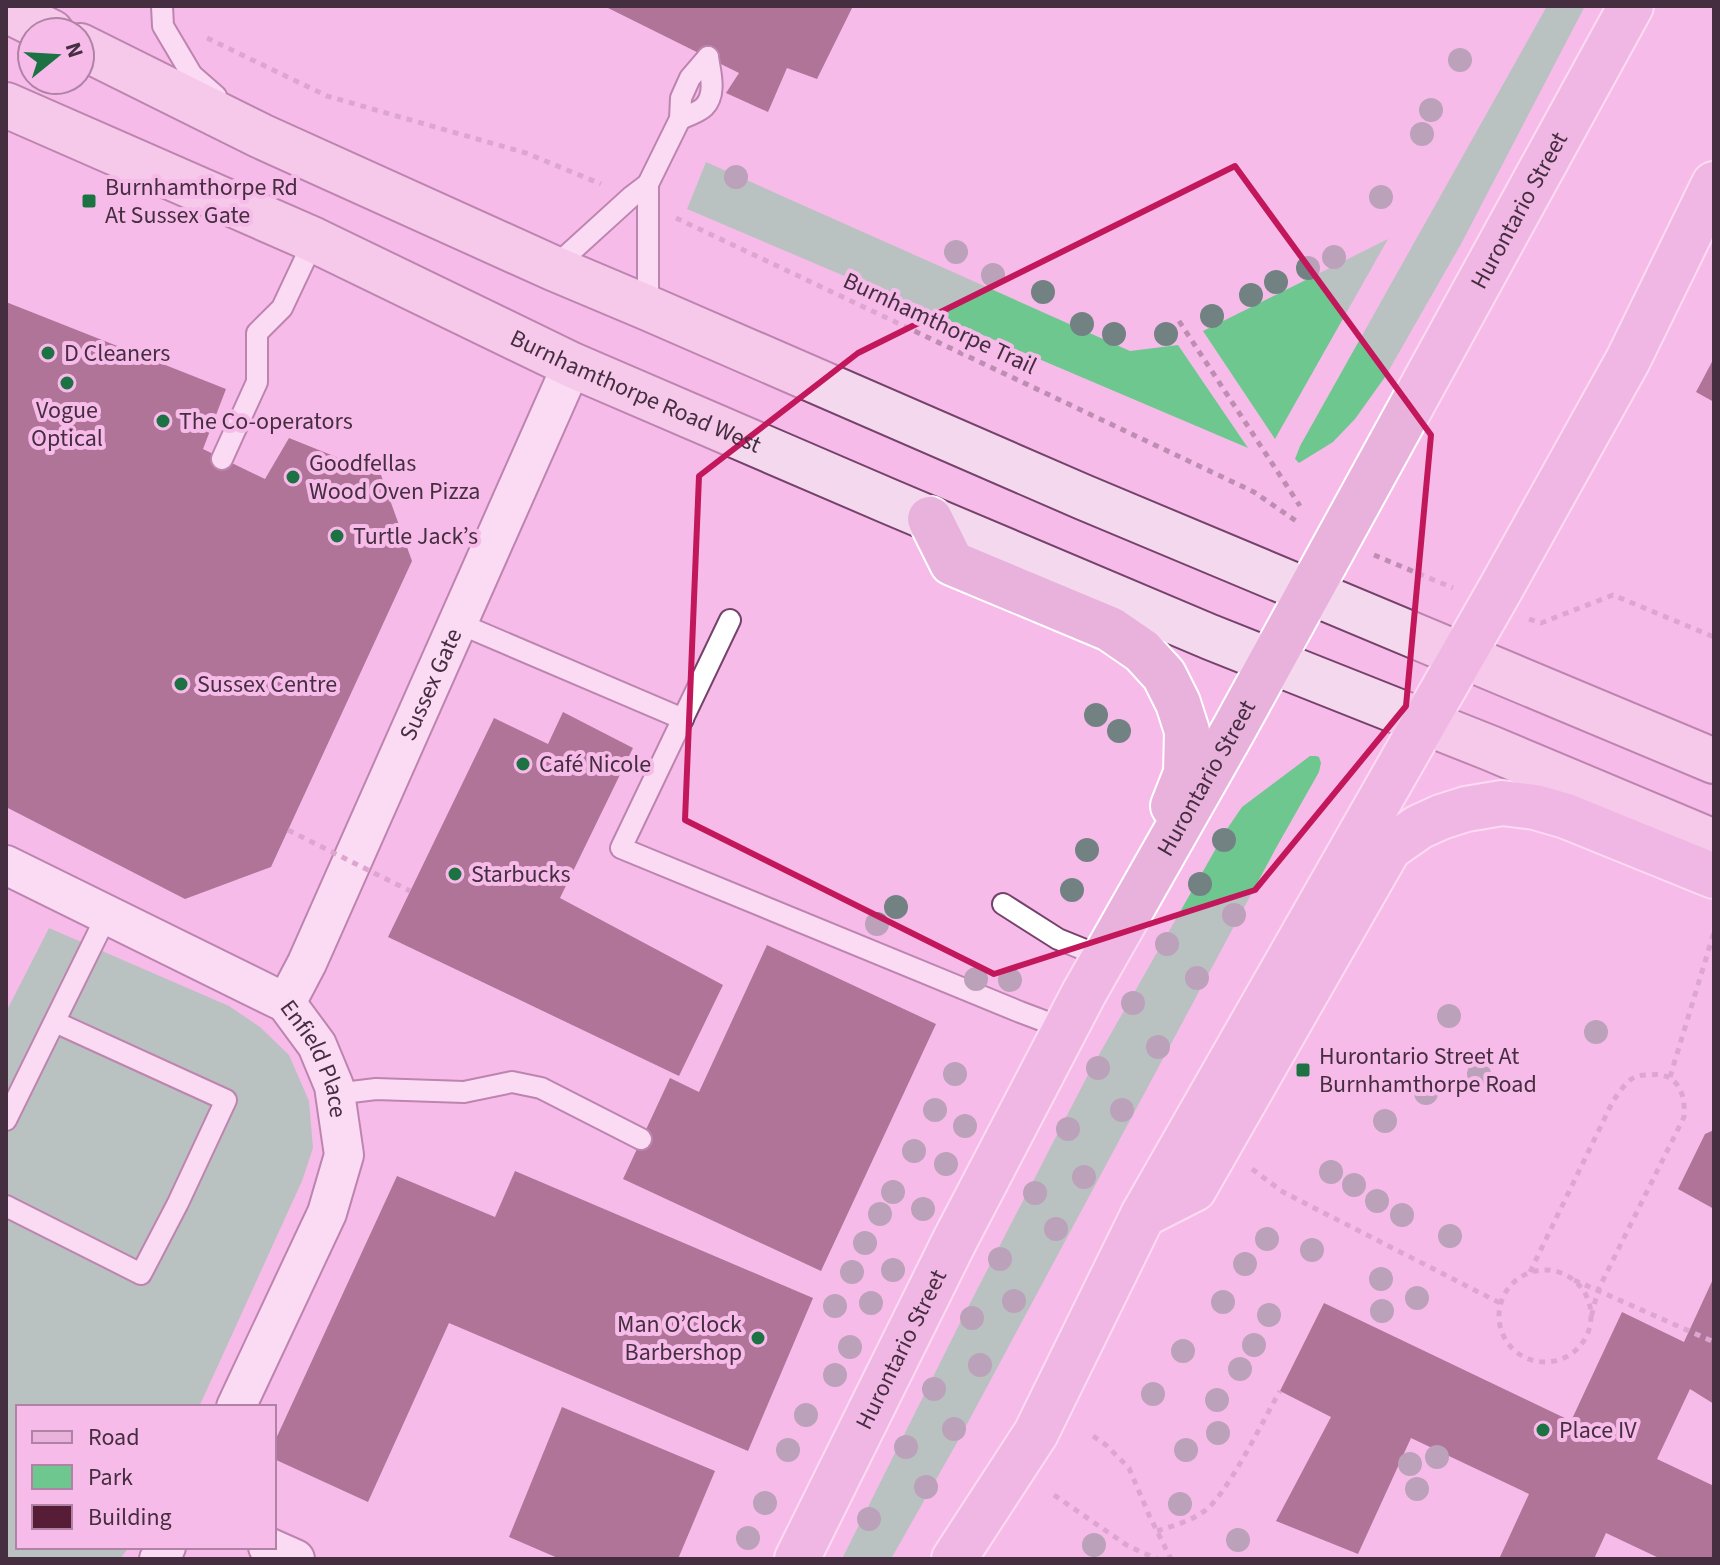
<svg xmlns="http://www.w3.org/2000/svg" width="1720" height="1565" font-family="'Source Sans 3',sans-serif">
	<rect width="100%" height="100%" fill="#f7bbe9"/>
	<g fill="#6fc790">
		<polygon points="1547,6 1585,6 1461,244 1385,377 1355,419 1333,442 1299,463 1295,459 1300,446"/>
		<polygon points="706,162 1130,351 1178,345 1248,448 687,209"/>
		<polygon points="1388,239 1275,439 1203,331"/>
		<polygon points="1310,756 1316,756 1319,757 1321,763 1319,772 1276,848 959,1439 891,1559 842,1559 965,1313 1092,1067 1227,829 1242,807"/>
		<polygon points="49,928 229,1006 260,1027 289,1055 309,1101 313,1148 302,1181 199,1407 18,1407 18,1547 129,1547 120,1559 6,1559 6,1012"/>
	</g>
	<g fill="#571d37">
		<polygon points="604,6 853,6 817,79 787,68 768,112 726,93 739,73"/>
		<polygon points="6,302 226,389 203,449 265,479 289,438 381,475 412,561 271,867 185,899 6,807"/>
		<polygon points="1714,358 1714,402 1696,392"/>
		<polygon points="563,712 633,748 560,898 723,985 679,1076 388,937 494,718 548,744"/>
		<polygon points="767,945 936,1024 821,1271 623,1179 670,1078 699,1092"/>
		<polygon points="1714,1130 1714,1209 1678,1189 1705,1134"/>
		<polygon points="515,1171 813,1298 748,1451 449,1323 368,1502 274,1459 274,1443 397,1176 495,1217"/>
		<polygon points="1714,1277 1714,1404 1690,1389 1657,1459 1714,1486 1714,1559 1661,1559 1606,1533 1594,1559 1499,1559 1529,1494 1411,1438 1358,1554 1276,1521 1331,1417 1280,1391 1324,1303 1571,1421 1622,1312 1684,1342"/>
		<polygon points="562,1407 715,1471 678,1559 560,1559 509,1537"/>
	</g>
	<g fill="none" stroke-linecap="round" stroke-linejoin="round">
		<g stroke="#75426b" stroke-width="24">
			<g id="lane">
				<polyline points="162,6 163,26 192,75 216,96"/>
				<path d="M 680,119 C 687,116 699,112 704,107 C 717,94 710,72 708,57"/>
				<polyline points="553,268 631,197 648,184"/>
				<polyline points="648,308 648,184 680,119 681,98 690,78 708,57"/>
				<polyline points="222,459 257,382 257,333 282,308 314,240"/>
				<polyline points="730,620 621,848 1020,1012 1065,1029"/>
				<polyline points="458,623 683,719"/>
				<polyline points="1003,904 1058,939 1095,954"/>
				<polyline points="335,1094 376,1089 464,1092 512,1082 541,1088 641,1139"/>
				<polyline points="6,1120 107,915"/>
				<polyline points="6,1206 141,1274 178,1203 226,1100 55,1022"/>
			</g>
		</g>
		<g stroke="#75426b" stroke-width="42">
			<g id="street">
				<path id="s1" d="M 6,865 L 286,1003 L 317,1045 L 334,1086 L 344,1155 L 327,1213 L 236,1407"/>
				<path id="s2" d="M 286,1003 L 307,963 L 572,365"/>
				<polyline points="268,1547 295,1559"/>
				<polyline points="159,1559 166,1547"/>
			</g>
		</g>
		<g stroke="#75426b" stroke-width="48">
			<g id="secondary">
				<polyline points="6,10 51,32"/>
				<polyline points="80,46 261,136 553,268 648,308 1083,497 1714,761"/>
				<path id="s3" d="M 6,105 L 314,240 L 572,365 L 888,501 L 1210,637 L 1490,748 L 1714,842"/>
			</g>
		</g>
		<g stroke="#fff" stroke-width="48">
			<g id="primary">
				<polyline points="930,519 952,563 1110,629 1142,651 1164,675 1178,703 1187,731 1186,773 1173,806"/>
				<polyline points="1143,1215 1194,1189 1389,848 1419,827 1441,817 1466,809 1502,803 1535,807 1566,816 1714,876"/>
				<path id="s4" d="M 797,1559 L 955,1240 L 1084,993 L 1234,729 L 1631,6"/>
				<polyline points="954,1559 1036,1433 1143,1215 1501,588 1628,360 1714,184"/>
			</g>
		</g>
		<g stroke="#bd8db2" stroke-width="5" stroke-dasharray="6 6" stroke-linecap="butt">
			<polyline points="207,38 327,96 526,153 601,184"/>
			<polyline points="676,218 1254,492 1299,523"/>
			<polyline points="1179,321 1300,506"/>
			<polyline points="1374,555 1453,588"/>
			<polyline points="1529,619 1541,623 1613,595 1714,637"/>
			<polyline points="1670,1077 1714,932"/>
			<polyline points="1252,1169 1283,1192 1500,1303"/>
			<circle cx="1545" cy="1316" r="46"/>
			<path d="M 1530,1272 L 1613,1101 C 1619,1093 1626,1081 1635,1077 C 1639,1075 1644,1075 1649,1075 C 1677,1071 1686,1093 1684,1117 L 1598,1290 L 1591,1318"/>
			<polyline points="1574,1280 1714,1342"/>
			<polyline points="1093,1436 1106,1445 1129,1468 1149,1515 1171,1559"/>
			<polyline points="1054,1495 1128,1546 1157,1559"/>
			<path d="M 1157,1531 C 1172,1526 1189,1522 1203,1512 C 1226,1498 1264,1418 1280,1391"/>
		</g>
		<use href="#lane" stroke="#fff" stroke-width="20"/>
		<use href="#street" stroke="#fff" stroke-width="38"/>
		<use href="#secondary" stroke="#f4d9ee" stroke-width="44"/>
		<use href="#primary" stroke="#e9b2dd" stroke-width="44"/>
		<polyline stroke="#bd8db2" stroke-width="5" stroke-dasharray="6 6" stroke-linecap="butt" points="288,830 410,891"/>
	</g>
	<g fill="#728282">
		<circle cx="1460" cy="60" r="12"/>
		<circle cx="1431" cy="110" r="12"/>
		<circle cx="1422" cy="134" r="12"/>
		<circle cx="736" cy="177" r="12"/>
		<circle cx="1381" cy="197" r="12"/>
		<circle cx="956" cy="252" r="12"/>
		<circle cx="1334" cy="257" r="12"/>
		<circle cx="1308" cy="268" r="12"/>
		<circle cx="993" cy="275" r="12"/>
		<circle cx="1276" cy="282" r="12"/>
		<circle cx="1043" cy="292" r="12"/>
		<circle cx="1251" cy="295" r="12"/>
		<circle cx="1212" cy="316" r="12"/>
		<circle cx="1082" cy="324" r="12"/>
		<circle cx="1114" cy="334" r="12"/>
		<circle cx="1166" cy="334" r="12"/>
		<circle cx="1096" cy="715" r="12"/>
		<circle cx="1119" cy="731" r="12"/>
		<circle cx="1224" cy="840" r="12"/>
		<circle cx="1087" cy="850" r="12"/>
		<circle cx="1200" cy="884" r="12"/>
		<circle cx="1072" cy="890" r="12"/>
		<circle cx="896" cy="907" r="12"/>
		<circle cx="1234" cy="915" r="12"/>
		<circle cx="877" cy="924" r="12"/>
		<circle cx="1167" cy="944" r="12"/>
		<circle cx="1197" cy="978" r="12"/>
		<circle cx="976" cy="979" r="12"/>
		<circle cx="1010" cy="980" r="12"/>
		<circle cx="1133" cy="1003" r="12"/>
		<circle cx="1449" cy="1016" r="12"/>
		<circle cx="1596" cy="1032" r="12"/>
		<circle cx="1158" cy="1047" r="12"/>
		<circle cx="1098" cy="1068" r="12"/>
		<circle cx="955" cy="1074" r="12"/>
		<circle cx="1479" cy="1074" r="12"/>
		<circle cx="1426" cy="1093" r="12"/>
		<circle cx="935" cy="1110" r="12"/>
		<circle cx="1122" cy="1110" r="12"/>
		<circle cx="1385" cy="1121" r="12"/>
		<circle cx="965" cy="1126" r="12"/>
		<circle cx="1068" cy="1129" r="12"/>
		<circle cx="914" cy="1151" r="12"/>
		<circle cx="946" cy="1164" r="12"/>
		<circle cx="1331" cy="1172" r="12"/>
		<circle cx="1084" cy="1177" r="12"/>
		<circle cx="1354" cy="1185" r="12"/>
		<circle cx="893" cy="1192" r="12"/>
		<circle cx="1035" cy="1193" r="12"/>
		<circle cx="1377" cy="1201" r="12"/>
		<circle cx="923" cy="1209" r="12"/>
		<circle cx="880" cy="1214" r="12"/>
		<circle cx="1402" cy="1215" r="12"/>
		<circle cx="1056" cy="1229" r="12"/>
		<circle cx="1450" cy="1236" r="12"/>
		<circle cx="1267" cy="1239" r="12"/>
		<circle cx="865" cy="1243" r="12"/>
		<circle cx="1312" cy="1250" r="12"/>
		<circle cx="1000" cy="1259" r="12"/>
		<circle cx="1245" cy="1264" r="12"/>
		<circle cx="893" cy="1270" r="12"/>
		<circle cx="852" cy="1272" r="12"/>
		<circle cx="1381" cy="1279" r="12"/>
		<circle cx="1417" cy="1298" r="12"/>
		<circle cx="1014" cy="1301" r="12"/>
		<circle cx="1223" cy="1302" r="12"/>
		<circle cx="871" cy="1303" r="12"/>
		<circle cx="835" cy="1306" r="12"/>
		<circle cx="1382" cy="1311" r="12"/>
		<circle cx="1269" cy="1315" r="12"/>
		<circle cx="972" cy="1318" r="12"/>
		<circle cx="1254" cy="1345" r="12"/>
		<circle cx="850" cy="1347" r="12"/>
		<circle cx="1183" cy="1351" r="12"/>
		<circle cx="980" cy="1365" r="12"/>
		<circle cx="1240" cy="1369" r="12"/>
		<circle cx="835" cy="1375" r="12"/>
		<circle cx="934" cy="1389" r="12"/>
		<circle cx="1153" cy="1394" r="12"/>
		<circle cx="1217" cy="1400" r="12"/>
		<circle cx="806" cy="1415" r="12"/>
		<circle cx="954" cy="1429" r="12"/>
		<circle cx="1218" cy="1433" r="12"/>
		<circle cx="906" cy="1447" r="12"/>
		<circle cx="788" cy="1450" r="12"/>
		<circle cx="1186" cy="1450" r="12"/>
		<circle cx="1437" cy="1457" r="12"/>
		<circle cx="1410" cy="1464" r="12"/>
		<circle cx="926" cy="1487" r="12"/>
		<circle cx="1417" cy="1489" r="12"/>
		<circle cx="765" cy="1503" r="12"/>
		<circle cx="1180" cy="1504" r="12"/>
		<circle cx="869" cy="1519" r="12"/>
		<circle cx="748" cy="1538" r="12"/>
		<circle cx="1238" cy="1540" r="12"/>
		<circle cx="1094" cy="1545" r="12"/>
	</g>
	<path d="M0 0H1720V1565H0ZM 1235,166 L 1431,435 L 1406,706 L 1255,890 L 994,974 L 685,820 L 699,476 L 858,353 Z" fill="#f7bbe9" fill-opacity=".55" fill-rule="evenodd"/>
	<path fill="none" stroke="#c2185b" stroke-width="6" stroke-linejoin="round" d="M 1235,166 L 1431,435 L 1406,706 L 1255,890 L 994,974 L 685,820 L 699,476 L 858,353 Z"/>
	<g fill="#1d7244" stroke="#f7bbe9" stroke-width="3">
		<rect x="81" y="193" width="16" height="16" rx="4"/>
		<circle cx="48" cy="353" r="8"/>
		<circle cx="67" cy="383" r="8"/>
		<circle cx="163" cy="421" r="8"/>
		<circle cx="293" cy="477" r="8"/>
		<circle cx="337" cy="536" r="8"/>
		<circle cx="181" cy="684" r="8"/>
		<circle cx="523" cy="764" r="8"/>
		<circle cx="455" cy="874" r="8"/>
		<rect x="1295" y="1062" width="16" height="16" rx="4"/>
		<circle cx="758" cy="1338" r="8"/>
		<circle cx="1543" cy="1430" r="8"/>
	</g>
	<g text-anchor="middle" stroke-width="8" stroke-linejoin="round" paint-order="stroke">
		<g font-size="24" fill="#462e41" stroke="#f7bbe9" text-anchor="start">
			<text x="105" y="195">Burnhamthorpe Rd<tspan x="105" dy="28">At Sussex Gate</tspan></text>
			<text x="64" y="361">D Cleaners</text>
			<text x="67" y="418" text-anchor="middle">Vogue<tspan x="67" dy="28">Optical</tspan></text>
			<text x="179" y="429">The Co-operators</text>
			<text x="309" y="471">Goodfellas<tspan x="309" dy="28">Wood Oven Pizza</tspan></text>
			<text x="353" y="544">Turtle Jack’s</text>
			<text x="197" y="692">Sussex Centre</text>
			<text x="539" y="772">Café Nicole</text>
			<text x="471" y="882">Starbucks</text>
			<text x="1319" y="1064">Hurontario Street At<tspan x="1319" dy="28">Burnhamthorpe Road</tspan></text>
			<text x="742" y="1332" text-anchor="end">Man O’Clock<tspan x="742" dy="28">Barbershop</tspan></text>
			<text x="1559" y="1438">Place IV</text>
		</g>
		<g font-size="24" fill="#462e41" stroke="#f7bbe9">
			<text dy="8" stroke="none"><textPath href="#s4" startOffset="1530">Hurontario Street</textPath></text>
			<text transform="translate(940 323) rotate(25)" y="8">Burnhamthorpe Trail</text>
			<text dy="8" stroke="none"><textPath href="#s3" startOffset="692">Burnhamthorpe Road West</textPath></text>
			<text dy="8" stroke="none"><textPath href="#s2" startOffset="350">Sussex Gate</textPath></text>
			<text dy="8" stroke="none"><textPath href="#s4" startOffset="882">Hurontario Street</textPath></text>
			<text dy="8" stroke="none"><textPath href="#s1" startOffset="376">Enfield Place</textPath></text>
			<text dy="8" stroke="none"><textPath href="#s4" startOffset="234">Hurontario Street</textPath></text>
		</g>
	</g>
	<rect width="1720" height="1565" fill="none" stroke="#462e41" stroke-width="16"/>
	<rect x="16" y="1405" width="260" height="144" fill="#f7bbe9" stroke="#b083a6" stroke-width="2"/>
	<rect x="32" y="1431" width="40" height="12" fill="#e9b2dd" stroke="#b083a6" stroke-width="2"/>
	<text x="88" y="1445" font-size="24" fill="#462e41">Road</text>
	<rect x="32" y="1465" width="40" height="24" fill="#6fc790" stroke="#b083a6" stroke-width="2"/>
	<text x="88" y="1485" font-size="24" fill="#462e41">Park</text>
	<rect x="32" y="1505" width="40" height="24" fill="#571d37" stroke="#b083a6" stroke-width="2"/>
	<text x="88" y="1525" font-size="24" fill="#462e41">Building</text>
	<g transform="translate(56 56) rotate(72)"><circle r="38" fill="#f7bbe9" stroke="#b083a6" stroke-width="2"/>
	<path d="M0-6L14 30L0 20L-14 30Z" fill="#1d7244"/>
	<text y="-12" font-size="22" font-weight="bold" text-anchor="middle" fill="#462e41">N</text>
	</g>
</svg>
